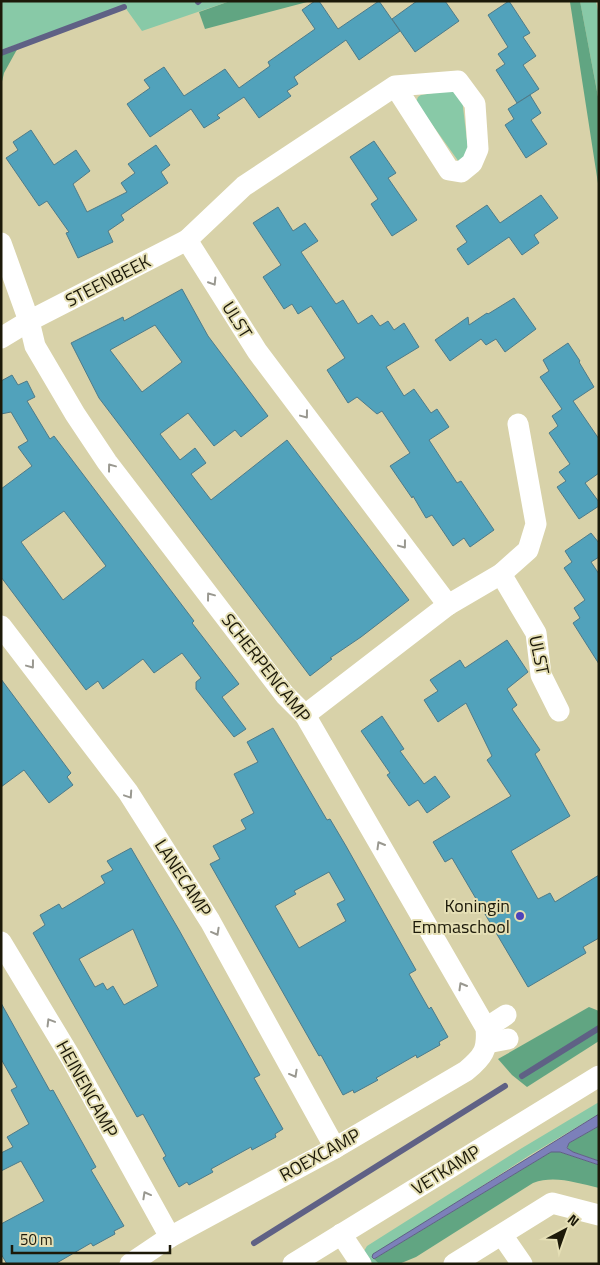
<svg xmlns="http://www.w3.org/2000/svg" width="600" height="1265" font-family="'Titillium Web',sans-serif">
	<rect width="100%" height="100%" fill="#d8d2a9"/>
	<g fill="#88c9a7">
		<polygon points="1,1 230,1 142,31 124,6 1,50"/>
		<polygon points="580,1 596,1 599,16 599,102"/>
		<polygon points="452,90 462,99 469,157 459,162 416,102 418,97 421,95"/>
		<polygon points="599,1102 599,1114 530,1155 372,1257 379,1264 373,1264 364,1251 367,1246 522,1148"/>
	</g>
	<g fill="#61a582">
		<polygon points="230,1 311,1 205,29 199,12"/>
		<polygon points="567,1 580,1 599,102 599,190 570,2"/>
		<polygon points="20,44 4,73 1,86 1,50"/>
		<polygon points="589,1007 599,1011 599,1041 527,1087 512,1075 498,1059"/>
		<polygon points="599,1126 599,1161 573,1152 568,1149 568,1145 569,1143"/>
		<path d="M 551,1152 L 560,1152 L 599,1165 L 599,1188 C 576,1183 555,1175 533,1183 L 416,1257 L 399,1264 L 379,1264 L 374,1259 Z"/>
	</g>
	<polygon fill="#7c80ba" stroke="#5f6185" points="599,1114 599,1126 569,1143 567,1148 573,1152 599,1161 599,1165 560,1152 551,1152 374,1259 372,1257 373,1254"/>
	<g fill="none" stroke-linecap="round" stroke-linejoin="round">
		<g stroke="#5f6185" stroke-width="6">
			<polyline points="198,2 199,1"/>
			<polyline points="1,53 124,7"/>
			<polyline points="522,1076 599,1028"/>
			<polyline points="254,1243 505,1086"/>
		</g>
	</g>
	<g fill="#51a2bb" stroke="#4d7b8a" fill-rule="evenodd">
		<polygon points="315,1 319,1 338,29 379,1 400,31 359,60 346,40 294,77 298,84 287,91 291,96 259,118 244,97 217,115 220,118 204,128 191,109 150,137 127,104 150,88 144,80 164,67 184,96 225,69 239,88 270,66 268,62 315,29 302,10"/>
		<polygon points="417,1 445,1 459,21 415,52 392,19"/>
		<polygon points="509,1 530,33 523,37 536,56 523,65 539,89 517,103 496,70 505,64 498,54 508,47 488,15"/>
		<polygon points="530,95 541,113 531,120 547,144 526,158 505,125 514,119 508,109"/>
		<polygon points="31,130 54,165 76,150 90,171 73,184 87,212 127,192 121,183 135,173 128,164 156,145 170,165 161,172 168,183 121,215 124,220 108,231 113,242 78,258 66,233 69,232 47,201 39,206 6,158 18,150 13,142"/>
		<polygon points="374,141 396,173 388,178 417,220 392,236 371,204 378,199 350,157"/>
		<polygon points="541,195 558,218 534,235 539,243 522,255 509,237 468,265 457,249 467,242 456,226 487,205 500,223"/>
		<polygon points="278,207 293,231 305,223 318,241 301,252 336,304 343,300 358,324 372,315 380,326 388,321 394,330 404,323 419,347 386,367 404,396 414,389 431,413 437,409 449,427 429,440 457,483 461,481 494,530 470,547 464,538 453,546 432,515 426,518 413,496 412,498 390,466 410,453 382,411 377,414 357,397 348,403 327,370 345,358 311,306 298,314 292,304 284,309 263,277 281,265 253,223"/>
		<path d="M 182,289 L 208,336 L 268,416 L 241,437 L 235,430 L 214,446 L 188,413 L 160,434 L 180,460 L 195,448 L 206,463 L 191,474 L 211,500 L 287,440 L 409,600 L 361,637 L 330,658 L 332,659 L 310,676 L 99,398 L 71,343 L 123,317 L 124,321 ZM 155,325 L 182,362 L 142,392 L 110,350 Z"/>
		<polygon points="514,298 536,329 505,352 496,339 486,345 481,339 450,361 435,340 468,317 469,325 487,313 488,314"/>
		<polygon points="568,343 580,361 579,362 594,387 573,401 599,439 599,473 585,483 599,502 599,506 579,519 557,487 566,481 559,472 570,464 549,433 558,426 552,416 562,409 540,377 549,371 543,360"/>
		<path d="M 12,375 L 18,385 L 27,381 L 35,397 L 27,401 L 50,439 L 54,436 L 194,621 L 192,623 L 239,684 L 222,697 L 246,729 L 234,737 L 196,689 L 196,682 L 201,678 L 182,653 L 154,673 L 143,659 L 103,689 L 98,681 L 86,690 L 1,577 L 1,489 L 32,466 L 18,447 L 28,441 L 11,412 L 1,414 L 1,381 ZM 64,511 L 106,566 L 63,600 L 21,542 Z"/>
		<polygon points="591,533 599,543 599,557 591,562 599,574 599,664 573,623 580,618 574,608 585,600 564,568 572,562 565,551"/>
		<polygon points="507,640 528,672 507,689 517,705 512,709 540,750 535,754 570,816 511,851 538,899 550,893 555,902 599,875 599,938 583,947 586,953 528,987 452,858 445,862 433,842 511,796 487,760 492,756 466,703 438,722 424,700 438,691 430,680 460,660 465,668"/>
		<polygon points="1,679 71,773 67,777 73,785 49,803 24,770 1,787"/>
		<polygon points="382,716 404,749 400,751 424,784 435,776 450,797 427,813 418,800 409,806 387,775 390,773 361,731"/>
		<path d="M 273,728 L 327,820 L 330,819 L 346,846 L 416,970 L 409,974 L 429,1009 L 431,1007 L 448,1037 L 439,1042 L 440,1045 L 417,1058 L 416,1055 L 376,1078 L 378,1080 L 354,1093 L 353,1090 L 343,1095 L 321,1055 L 319,1056 L 210,864 L 220,859 L 213,846 L 246,829 L 241,820 L 254,813 L 234,774 L 258,762 L 247,742 ZM 329,872 L 345,900 L 337,904 L 346,921 L 299,948 L 275,906 L 296,894 L 294,891 Z"/>
		<path d="M 131,848 L 179,930 L 260,1075 L 254,1078 L 283,1129 L 275,1134 L 276,1137 L 252,1150 L 251,1147 L 211,1169 L 213,1172 L 189,1185 L 187,1182 L 179,1187 L 163,1158 L 166,1156 L 143,1114 L 137,1117 L 33,933 L 45,925 L 40,915 L 59,904 L 62,909 L 105,883 L 101,876 L 113,870 L 107,861 ZM 133,929 L 158,986 L 124,1005 L 113,986 L 107,990 L 103,983 L 95,987 L 79,959 Z"/>
		<polygon points="1,1003 50,1091 53,1090 96,1167 91,1170 124,1226 114,1231 115,1234 93,1246 91,1243 55,1264 7,1264 1,1254 1,1224 44,1201 21,1161 1,1171 1,1153 13,1147 7,1137 29,1124 11,1090 17,1087 1,1059"/>
	</g>
	<g fill="none" stroke-linecap="round" stroke-linejoin="round">
		<g stroke="#fff" stroke-width="21">
			<polyline points="187,240 257,351 448,605"/>
			<path d="M 1,243 L 29,321 L 35,346 L 75,414 L 107,462 L 285,695 L 305,715 L 486,1028 C 488,1050 483,1057 466,1071 L 335,1148 L 170,1237 L 130,1264"/>
			<polyline points="1,338 29,321 187,240 244,186 395,86 458,81 475,104 478,149 472,163 461,172 449,170 395,86"/>
			<polyline points="501,574 536,633 541,675 559,711"/>
			<polyline points="1,626 128,792 210,921 335,1148"/>
			<polyline points="305,715 448,605 501,574 528,550 536,524 518,424"/>
			<polyline points="1,942 71,1058 170,1237"/>
			<polyline points="486,1028 506,1015"/>
			<polyline points="487,1043 508,1039"/>
			<polyline points="341,1234 361,1264"/>
			<polyline points="502,1235 522,1264"/>
			<polyline points="293,1264 599,1076"/>
			<polyline points="454,1264 552,1203 599,1215"/>
		</g>
	</g>
	<defs><path id="oneway-chevron" d="M-2-3.5L2.5 0L-2 3.5" fill="none" stroke-width="1.6" stroke-linecap="round" stroke-linejoin="round" transform="scale(1.25)"/></defs>
	<g stroke="#999890">
		<use href="#oneway-chevron" transform="translate(213 282) rotate(58)"/>
		<use href="#oneway-chevron" transform="translate(305 415) rotate(53)"/>
		<use href="#oneway-chevron" transform="translate(111 467) rotate(-127)"/>
		<use href="#oneway-chevron" transform="translate(403 545) rotate(53)"/>
		<use href="#oneway-chevron" transform="translate(210 596) rotate(-127)"/>
		<use href="#oneway-chevron" transform="translate(31 665) rotate(53)"/>
		<use href="#oneway-chevron" transform="translate(129 795) rotate(56)"/>
		<use href="#oneway-chevron" transform="translate(380 845) rotate(-120)"/>
		<use href="#oneway-chevron" transform="translate(216 932) rotate(61)"/>
		<use href="#oneway-chevron" transform="translate(462 986) rotate(-120)"/>
		<use href="#oneway-chevron" transform="translate(50 1022) rotate(-121)"/>
		<use href="#oneway-chevron" transform="translate(294 1074) rotate(61)"/>
		<use href="#oneway-chevron" transform="translate(146 1195) rotate(-119)"/>
	</g>
	<circle fill="#4d43ba" stroke="#e5dfb5" stroke-width="2" cx="520" cy="916" r="5"/>
	<g text-anchor="middle" stroke-width="4" stroke-linejoin="round" paint-order="stroke">
		<g font-size="18" fill="#1c1909" stroke="#e5dfb5">
			<text transform="translate(108 281) rotate(-27)" y="6">STEENBEEK</text>
			<text transform="translate(237 320) rotate(58)" y="6">ULST</text>
			<text transform="translate(539 655) rotate(78)" y="6">ULST</text>
			<text transform="translate(266 668) rotate(52)" y="6">SCHERPENCAMP</text>
			<text transform="translate(183 878) rotate(57)" y="6">LANECAMP</text>
			<text transform="translate(87 1089) rotate(61)" y="6">HEINENCAMP</text>
			<text transform="translate(320 1155) rotate(-29)" y="6">ROEXCAMP</text>
			<text transform="translate(446 1170) rotate(-32)" y="6">VETKAMP</text>
		</g>
		<g font-size="18" fill="#1c1909" stroke="#e5dfb5" text-anchor="end">
			<text x="510" y="912">Koningin<tspan x="510" dy="21">Emmaschool</tspan></text>
		</g>
	</g>
	<rect width="600" height="1265" fill="none" stroke="#1c1909" stroke-width="5"/>
	<g transform="translate(565 1230) rotate(41)" stroke="#e5dfb5" stroke-width="4" paint-order="stroke">
	<path d="M0-4L9 19L0 12L-9 19Z" fill="#1c1909"/>
	<text y="-8" font-size="14" font-weight="bold" text-anchor="middle" fill="#1c1909">N</text>
	</g>
	<path d="M12 1245v8h158v-8" fill="none" stroke="#1c1909" stroke-width="2.5"/>
	<text x="20" y="1245" font-size="15" fill="#1c1909" stroke="#e5dfb5" stroke-width="4" paint-order="stroke">50 m</text>
</svg>
